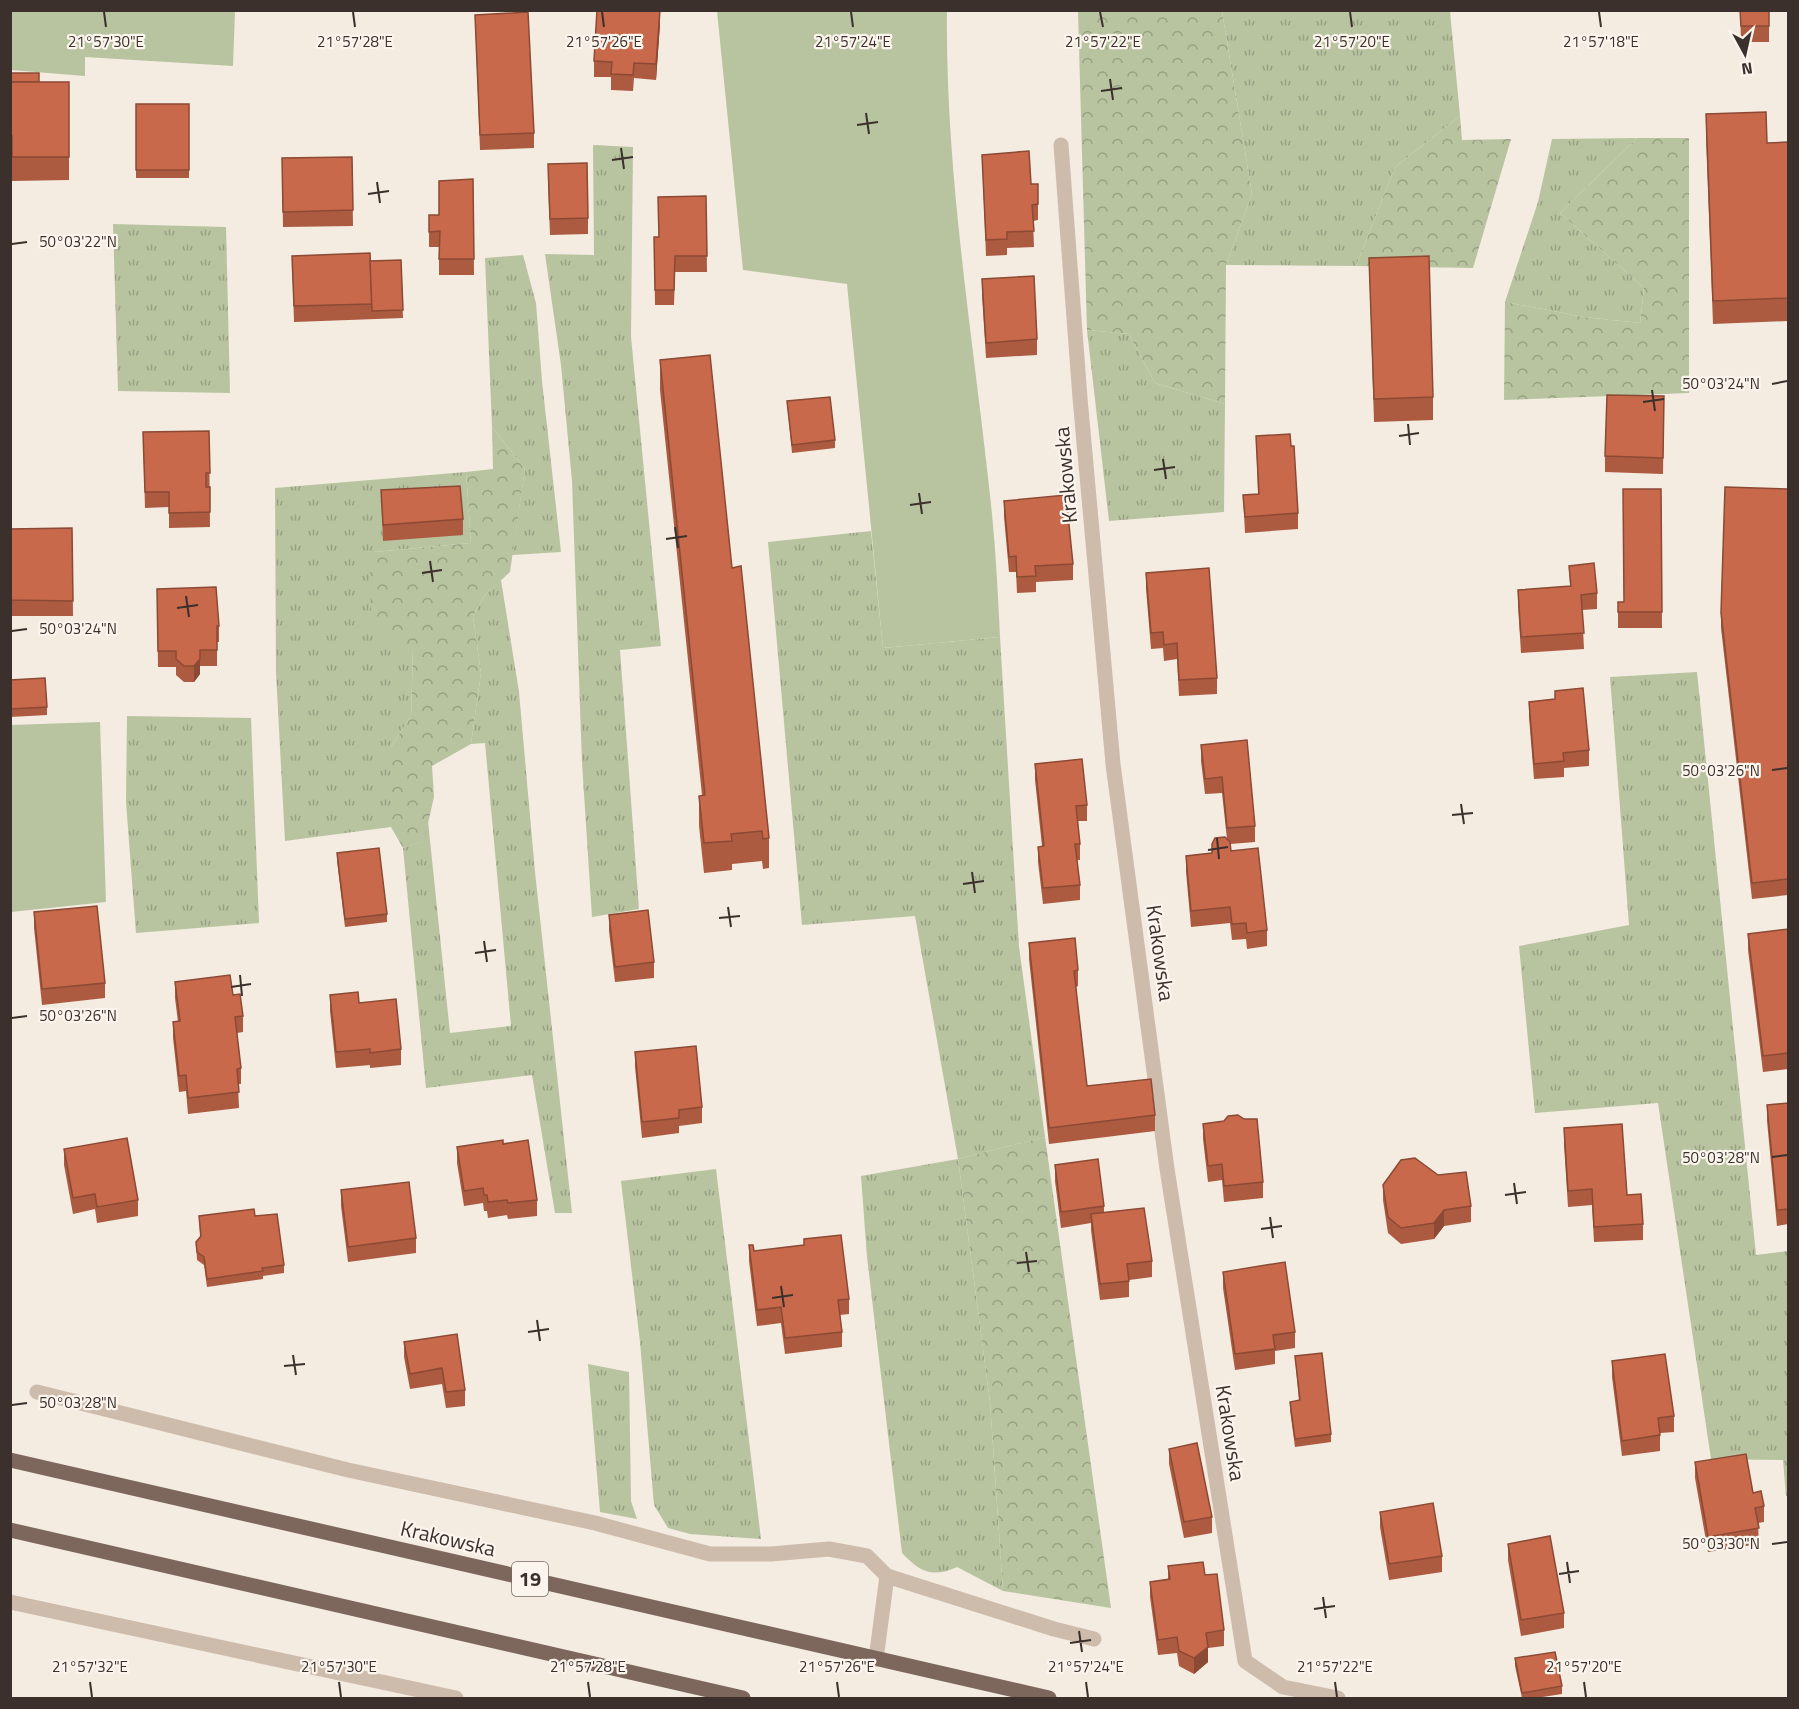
<svg xmlns="http://www.w3.org/2000/svg" width="1799" height="1709" font-family="'Titillium Web',sans-serif">
	<defs>
		<pattern id="grass-tufts" width="24" height="20" patternUnits="userSpaceOnUse" patternTransform="scale(1.5)"><rect width="24" height="20" fill="#b8c4a0"/><path d="M3 7l-1-3M5 7V3M7 7l1-3M15 17l-1-3M17 17v-4M19 17l1-3" fill="none" stroke="#97a083"/></pattern>
		<pattern id="forest-crowns" width="20" height="18" patternUnits="userSpaceOnUse" patternTransform="scale(1.5)"><rect width="20" height="18" fill="#b8c4a0"/><path d="M2 6a3 3 0 1 1 6 0M12 15a3 3 0 1 1 6 0" fill="none" stroke="#97a083"/></pattern>
	</defs>
	<rect width="100%" height="100%" fill="#f4ebe1"/>
	<g fill="url(#grass-tufts)">
		<polygon points="1222,11 1450,11 1460,116 1395,167 1356,266 1226,265 1252,194"/>
		<polygon points="1637,138 1560,213 1644,288 1640,323 1584,317 1505,302 1538,202 1552,139"/>
		<polygon points="593,145 633,147 631,337 661,646 620,650 639,909 592,917 582,763 572,481 561,365 545,254 594,255"/>
		<polygon points="113,224 226,227 230,393 118,391"/>
		<polygon points="523,255 536,303 542,381 561,552 512,555 525,469 492,427 485,258"/>
		<polygon points="1087,330 1129,334 1155,383 1225,404 1224,512 1109,521"/>
		<polygon points="466,472 471,543 374,552 413,649 411,716 391,747 391,827 285,841 276,673 275,488"/>
		<path d="M 871,531 L 883,648 L 1000,637 L 1019,947 L 1045,1137 L 958,1159 L 990,1402 L 1003,1591 L 957,1567 C 932,1578 920,1572 902,1553 L 867,1257 L 861,1176 L 958,1159 L 915,916 L 802,925 L 768,542 Z"/>
		<polygon points="501,580 519,692 535,872 572,1213 555,1213 532,1075 426,1088 403,848 423,841 428,821 450,1033 511,1026 485,743 471,744 481,673 473,616 484,596"/>
		<polygon points="1697,672 1756,1255 1788,1251 1788,1496 1786,1496 1783,1460 1711,1459 1658,1103 1535,1113 1519,946 1629,925 1610,677"/>
		<polygon points="127,716 251,718 259,923 136,933 126,802"/>
		<polygon points="716,1169 761,1539 690,1534 668,1528 654,1505 640,1342 621,1181"/>
		<polygon points="588,1364 629,1372 631,1501 637,1519 600,1512"/>
	</g>
	<g fill="url(#forest-crowns)">
		<polygon points="1078,11 1222,11 1252,194 1226,265 1225,404 1155,383 1129,334 1087,330"/>
		<polygon points="1460,116 1462,140 1511,139 1473,268 1356,266 1395,167"/>
		<polygon points="1637,138 1689,138 1689,393 1504,400 1505,302 1584,317 1640,323 1644,288 1560,213"/>
		<polygon points="492,427 525,469 510,572 484,596 473,616 481,673 471,744 432,766 434,797 424,841 403,848 391,827 391,747 411,716 413,649 373,633 369,578 374,552 471,543 466,472 493,469"/>
		<polygon points="1045,1137 1111,1608 1003,1591 990,1402 958,1159"/>
	</g>
	<g fill="#b8c4a0">
		<polygon points="10,11 235,11 233,66 85,57 85,76 11,70"/>
		<path d="M 717,11 L 947,11 C 945,178 975,348 992,514 C 996,555 998,596 1000,637 L 883,648 L 847,284 L 743,270 Z"/>
		<polygon points="100,722 106,902 11,912 11,725"/>
	</g>
	<g fill="none" stroke-linecap="round" stroke-linejoin="round">
		<g stroke="#cdbbac" stroke-width="15">
			<polyline points="1061,145 1080,398 1113,764 1167,1169 1245,1661 1283,1687 1338,1698"/>
			<polyline points="37,1392 348,1470 595,1523 710,1554 771,1554 829,1549 867,1556 887,1576 876,1659"/>
			<polyline points="887,1576 1054,1629 1094,1639"/>
			<polyline points="10,1602 456,1698"/>
		</g>
		<g stroke="#7d675c" stroke-width="15">
			<polyline points="10,1460 1049,1698"/>
			<polyline points="10,1530 743,1698"/>
		</g>
	</g>
	<g fill="#ac5a40">
		<polygon points="1740,10 1769,10 1769,42 1741,42"/>
		<polygon points="475,15 534,133 534,148 480,150"/>
		<polygon points="660,24 656,80 634,78 633,91 611,90 611,77 594,77 594,61"/>
		<polygon points="10,73 39,82 69,82 69,180 12,181 12,159 10,159"/>
		<rect x="136" y="104" width="53" height="74"/>
		<polygon points="1706,114 1767,143 1788,142 1788,321 1713,324 1706,137"/>
		<polygon points="982,155 1031,184 1038,184 1038,220 1033,221 1034,247 1007,248 1007,255 986,256"/>
		<polygon points="352,157 353,226 283,227 282,158"/>
		<polygon points="473,179 474,275 439,275 439,247 429,247 429,215 439,215"/>
		<polygon points="548,180 588,218 588,234 550,235"/>
		<polygon points="706,196 707,272 675,272 674,305 655,305 654,237 659,237 658,197"/>
		<polygon points="292,256 370,261 401,260 403,318 294,322"/>
		<polygon points="1369,258 1433,397 1433,420 1374,422"/>
		<polygon points="982,279 1037,339 1037,355 986,358 982,295"/>
		<polygon points="660,360 732,568 769,838 769,868 763,869 762,861 732,864 732,870 704,873 699,826 699,796 702,795 660,390"/>
		<polygon points="1664,396 1663,474 1605,472 1605,456"/>
		<polygon points="787,401 835,440 835,448 792,453"/>
		<polygon points="209,431 210,527 169,528 169,507 145,508 143,432"/>
		<polygon points="1256,436 1298,513 1298,529 1245,533 1243,495 1258,494"/>
		<polygon points="1661,489 1662,628 1618,628 1618,602 1624,602"/>
		<polygon points="1788,489 1788,895 1752,899 1721,628 1721,613"/>
		<polygon points="381,490 463,519 463,535 383,541"/>
		<polygon points="1004,501 1073,564 1073,580 1036,582 1036,592 1017,593 1016,572 1009,572 1004,517"/>
		<polygon points="72,528 73,616 10,616 10,529"/>
		<polygon points="1569,566 1597,593 1597,609 1582,610 1584,649 1521,653 1518,605 1518,590 1570,586"/>
		<polygon points="1146,573 1217,678 1217,694 1179,696 1177,659 1164,661 1163,648 1151,649 1146,589"/>
		<polygon points="157,589 219,626 219,642 217,642 217,666 200,666 200,674 194,682 184,682 176,675 176,667 158,667"/>
		<polygon points="10,680 47,707 47,715 10,717"/>
		<polygon points="1555,691 1589,750 1589,766 1564,768 1564,777 1534,779 1529,717 1529,702 1555,699"/>
		<polygon points="1201,745 1255,826 1255,842 1230,844 1231,851 1267,930 1267,946 1247,949 1246,939 1232,940 1230,923 1191,927 1186,872 1186,856 1212,853 1212,844 1227,839 1222,793 1205,794 1201,761"/>
		<polygon points="1035,764 1087,805 1087,821 1078,821 1080,844 1080,860 1077,860 1080,885 1080,900 1043,904 1038,862 1038,847 1042,846 1035,780"/>
		<polygon points="337,853 387,914 387,922 345,927 337,861"/>
		<polygon points="34,912 105,983 105,998 42,1005 34,928"/>
		<polygon points="609,915 654,962 654,978 615,982 609,931"/>
		<polygon points="1788,929 1788,1069 1763,1072 1748,950 1748,934"/>
		<polygon points="1029,943 1078,970 1078,986 1076,987 1087,1086 1155,1115 1155,1131 1049,1144 1029,959"/>
		<polygon points="175,982 233,995 243,1016 243,1032 237,1033 241,1068 241,1084 238,1084 239,1108 188,1114 186,1091 179,1092 173,1038 173,1022 178,1022 175,998"/>
		<polygon points="330,995 359,1003 401,1049 401,1065 370,1068 370,1065 336,1068 330,1011"/>
		<polygon points="635,1052 702,1107 702,1123 679,1126 679,1133 642,1138 635,1067"/>
		<polygon points="1788,1103 1788,1224 1777,1226 1767,1121 1767,1105"/>
		<polygon points="1203,1124 1263,1182 1263,1198 1224,1202 1222,1180 1208,1182 1203,1139"/>
		<polygon points="1564,1128 1627,1195 1643,1224 1643,1240 1594,1242 1592,1205 1568,1207 1564,1144"/>
		<polygon points="503,1144 537,1200 537,1216 508,1219 507,1215 488,1218 487,1211 484,1211 483,1203 464,1206 457,1163 457,1147"/>
		<polygon points="64,1149 138,1200 138,1216 97,1223 95,1209 73,1214 64,1165"/>
		<polygon points="1055,1165 1104,1206 1104,1213 1152,1261 1152,1277 1129,1280 1129,1297 1100,1300 1091,1230 1091,1223 1061,1228 1055,1181"/>
		<polygon points="1383,1185 1471,1206 1471,1222 1444,1226 1434,1239 1401,1244 1388,1233 1383,1200"/>
		<polygon points="341,1190 416,1238 416,1253 348,1262 341,1206"/>
		<polygon points="199,1216 284,1265 284,1273 263,1276 263,1279 207,1287 204,1265 197,1260 196,1242 200,1237"/>
		<polygon points="749,1245 754,1251 849,1299 849,1314 840,1315 842,1332 842,1347 785,1354 781,1323 757,1326 749,1261"/>
		<polygon points="1223,1272 1295,1332 1295,1348 1275,1351 1275,1364 1235,1370 1223,1288"/>
		<polygon points="457,1334 465,1390 465,1406 446,1408 442,1384 410,1389 404,1357 404,1342"/>
		<polygon points="1295,1356 1331,1434 1331,1442 1295,1447 1290,1410 1290,1402 1299,1401"/>
		<polygon points="1612,1361 1674,1416 1674,1432 1660,1433 1660,1451 1622,1456 1612,1377"/>
		<polygon points="1169,1449 1212,1517 1212,1533 1184,1538 1169,1464"/>
		<polygon points="1695,1462 1753,1493 1764,1506 1764,1522 1758,1523 1759,1544 1708,1552 1695,1478"/>
		<polygon points="1380,1512 1442,1556 1442,1572 1389,1580 1380,1527"/>
		<polygon points="1508,1544 1564,1613 1564,1628 1521,1636 1508,1560"/>
		<polygon points="1168,1566 1205,1575 1224,1630 1224,1646 1208,1648 1208,1662 1194,1674 1179,1666 1177,1653 1158,1655 1150,1597 1150,1582 1168,1580"/>
		<polygon points="1515,1658 1562,1686 1562,1694 1536,1698 1522,1698 1515,1666"/>
	</g>
	<g fill="#8c4a34">
		<polygon points="660,10 660,24 656,80 656,64"/>
		<polygon points="200,659 200,674 194,682 194,666"/>
		<polygon points="1444,1210 1444,1226 1434,1239 1434,1223"/>
		<polygon points="1208,1647 1208,1662 1194,1674 1194,1658"/>
	</g>
	<g fill="#c8694b" stroke="#8c4a34" stroke-width="1.5">
		<polygon points="597,10 660,10 656,64 634,63 633,75 611,74 612,62 594,61"/>
		<polygon points="1740,10 1769,10 1769,26 1741,26"/>
		<polygon points="528,12 534,133 480,135 475,15"/>
		<rect x="10" y="73" width="29" height="9"/>
		<polygon points="10,82 69,82 69,157 12,157 12,136 10,136"/>
		<rect x="136" y="104" width="53" height="66"/>
		<polygon points="1766,112 1767,143 1788,142 1788,298 1713,301 1706,114"/>
		<polygon points="1029,151 1031,184 1038,184 1038,204 1032,205 1034,231 1007,232 1007,239 986,240 982,155"/>
		<polygon points="352,157 353,210 283,212 282,158"/>
		<polygon points="587,163 588,218 550,219 548,164"/>
		<polygon points="473,179 474,259 439,259 440,231 429,232 429,215 439,215 439,181"/>
		<polygon points="706,196 707,256 675,256 674,290 655,290 654,237 659,237 658,197"/>
		<polygon points="370,253 372,304 294,306 292,256"/>
		<polygon points="1429,256 1433,397 1374,399 1369,258"/>
		<polygon points="401,260 403,310 372,311 370,261"/>
		<polygon points="1034,276 1037,339 986,343 982,279"/>
		<polygon points="710,355 732,568 741,566 769,838 763,839 762,831 731,834 732,841 704,843 699,796 705,795 660,360"/>
		<polygon points="1607,395 1664,396 1663,458 1605,456"/>
		<polygon points="830,397 835,440 792,445 787,401"/>
		<polygon points="209,431 210,473 206,473 206,487 210,487 210,512 169,513 169,492 145,492 143,432"/>
		<polygon points="1290,434 1291,446 1294,446 1298,513 1245,517 1243,495 1259,494 1256,436"/>
		<polygon points="460,486 463,519 383,525 381,490"/>
		<polygon points="1725,487 1788,489 1788,879 1752,883 1721,613"/>
		<polygon points="1623,489 1661,489 1662,612 1618,612 1618,602 1624,602"/>
		<polygon points="1066,495 1073,564 1035,566 1036,576 1017,577 1016,556 1009,557 1004,501"/>
		<polygon points="72,528 73,601 10,600 10,529"/>
		<polygon points="1594,563 1597,593 1581,595 1584,633 1521,637 1518,590 1571,586 1569,566"/>
		<polygon points="1209,568 1217,678 1179,680 1177,643 1164,645 1163,632 1151,633 1146,573"/>
		<polygon points="216,587 219,626 217,626 217,650 200,650 200,659 194,666 184,666 176,659 176,651 158,651 157,589"/>
		<polygon points="45,678 47,707 10,709 10,680"/>
		<polygon points="1583,688 1589,750 1563,753 1564,761 1534,764 1529,702 1555,699 1555,691"/>
		<polygon points="1247,740 1255,826 1227,828 1222,777 1205,779 1201,745"/>
		<polygon points="1082,759 1087,805 1076,806 1080,844 1075,844 1080,885 1043,888 1038,847 1044,846 1035,764"/>
		<polygon points="1225,837 1230,842 1231,851 1258,848 1267,930 1247,933 1246,923 1232,924 1230,907 1191,911 1186,856 1212,853 1212,844 1215,838"/>
		<polygon points="379,848 387,914 345,919 337,853"/>
		<polygon points="97,906 105,983 42,989 34,912"/>
		<polygon points="648,910 654,962 615,967 609,915"/>
		<polygon points="1788,929 1788,1053 1763,1056 1748,934"/>
		<polygon points="1075,938 1078,970 1074,971 1087,1086 1151,1079 1155,1115 1049,1128 1029,943"/>
		<polygon points="230,975 233,995 240,994 243,1016 235,1017 241,1068 237,1069 239,1092 188,1098 186,1075 179,1076 173,1022 180,1021 175,982"/>
		<polygon points="358,992 359,1003 396,999 401,1049 370,1053 370,1049 336,1052 330,995"/>
		<polygon points="696,1046 702,1107 679,1110 679,1118 642,1122 635,1052"/>
		<polygon points="1788,1103 1788,1209 1777,1210 1767,1105"/>
		<polygon points="1238,1115 1244,1119 1257,1119 1263,1182 1224,1186 1222,1164 1208,1166 1203,1124 1224,1121 1228,1116"/>
		<polygon points="1622,1124 1627,1195 1641,1194 1643,1224 1594,1227 1592,1189 1568,1191 1564,1128"/>
		<polygon points="127,1138 138,1200 97,1207 95,1194 73,1198 64,1149"/>
		<polygon points="503,1140 503,1144 528,1140 537,1200 508,1203 507,1200 488,1202 487,1195 484,1195 483,1188 464,1191 457,1147"/>
		<polygon points="1415,1158 1438,1175 1466,1172 1471,1206 1444,1210 1434,1223 1401,1228 1388,1217 1383,1185 1401,1160"/>
		<polygon points="1098,1159 1104,1206 1061,1212 1055,1165"/>
		<polygon points="409,1182 416,1238 348,1247 341,1190"/>
		<polygon points="1144,1208 1152,1261 1127,1264 1129,1281 1100,1284 1091,1214"/>
		<polygon points="254,1209 255,1216 277,1214 284,1265 262,1268 263,1271 207,1279 204,1257 197,1252 196,1242 201,1236 199,1216"/>
		<polygon points="841,1235 849,1299 838,1300 842,1332 785,1338 781,1307 757,1310 749,1245 753,1245 754,1251 804,1245 804,1239"/>
		<polygon points="1285,1262 1295,1332 1273,1335 1275,1349 1235,1354 1223,1272"/>
		<polygon points="457,1334 465,1390 446,1392 442,1368 410,1374 404,1342"/>
		<polygon points="1322,1353 1331,1434 1295,1439 1290,1402 1300,1400 1295,1356"/>
		<polygon points="1665,1354 1674,1416 1658,1418 1660,1435 1622,1441 1612,1361"/>
		<polygon points="1197,1443 1212,1517 1184,1522 1169,1449"/>
		<polygon points="1746,1454 1753,1493 1761,1491 1764,1506 1755,1508 1759,1528 1708,1537 1695,1462"/>
		<polygon points="1433,1503 1442,1556 1389,1564 1380,1512"/>
		<polygon points="1550,1536 1564,1613 1521,1620 1508,1544"/>
		<polygon points="1203,1562 1205,1575 1217,1574 1224,1630 1206,1633 1208,1647 1194,1658 1179,1651 1177,1637 1158,1640 1150,1582 1170,1579 1168,1566"/>
		<polygon points="1555,1652 1562,1686 1522,1693 1515,1658"/>
	</g>
	<path fill="none" stroke="#3b302b" stroke-width="2" d="M 104,12 L 106,27M 353,12 L 355,27M 602,12 L 604,27M 851,12 L 853,27M 1100,12 L 1103,27M 1350,12 L 1352,27M 1599,12 L 1601,27M 1110,79 L 1113,100M 1101,91 L 1122,88M 866,113 L 869,134M 857,125 L 878,122M 621,148 L 624,169M 612,160 L 633,157M 377,182 L 380,203M 368,194 L 389,191M 12,244 L 27,242M 1772,384 L 1787,381M 1652,390 L 1655,411M 1643,402 L 1664,399M 1408,424 L 1410,445M 1399,436 L 1419,433M 1163,459 L 1166,479M 1154,470 L 1175,467M 919,493 L 922,514M 910,505 L 931,502M 675,527 L 678,548M 666,539 L 687,536M 430,561 L 433,582M 422,573 L 442,570M 186,596 L 189,617M 177,608 L 198,605M 12,631 L 27,629M 1772,770 L 1787,768M 1461,804 L 1464,824M 1452,815 L 1473,813M 1217,838 L 1219,859M 1208,850 L 1228,847M 972,872 L 975,893M 963,884 L 984,881M 728,907 L 731,927M 719,918 L 740,916M 484,941 L 487,962M 475,953 L 496,950M 240,975 L 242,996M 231,987 L 251,984M 12,1018 L 27,1016M 1772,1157 L 1787,1155M 1514,1183 L 1517,1204M 1505,1195 L 1526,1192M 1270,1217 L 1273,1238M 1261,1229 L 1282,1226M 1026,1252 L 1029,1272M 1017,1263 L 1037,1261M 781,1286 L 784,1307M 772,1298 L 793,1295M 537,1320 L 540,1341M 528,1332 L 549,1329M 293,1355 L 296,1375M 284,1366 L 305,1364M 12,1405 L 27,1403M 1772,1544 L 1787,1542M 1567,1562 L 1570,1583M 1559,1574 L 1579,1571M 1323,1597 L 1326,1618M 1314,1609 L 1335,1606M 1079,1631 L 1082,1652M 1070,1643 L 1091,1640M 90,1682 L 92,1697M 339,1682 L 341,1697M 588,1682 L 590,1697M 837,1682 L 839,1697M 1086,1682 L 1088,1697M 1335,1682 L 1337,1697M 1584,1682 L 1586,1697"/>
	<g text-anchor="middle" stroke-width="4.5" stroke-linejoin="round" paint-order="stroke">
		<rect fill="#fbf5ee" stroke="#756b66" stroke-width="1.5" x="512" y="1562" width="36" height="34" rx="4.5"/>
		<g font-size="20" font-weight="bold" fill="#3b302b">
			<text x="530" y="1586">19</text>
		</g>
		<g font-size="21" fill="#3b302b" stroke="#fbf5ee">
			<text transform="translate(1066 475) rotate(-95)" y="7">Krakowska</text>
			<text transform="translate(1160 953) rotate(82)" y="7">Krakowska</text>
			<text transform="translate(1230 1433) rotate(81)" y="7">Krakowska</text>
			<text transform="translate(448 1539) rotate(13)" y="7">Krakowska</text>
		</g>
	</g>
	<g font-size="15" text-anchor="middle" fill="#3b302b" stroke="#fbf5ee" stroke-width="4.5" stroke-linejoin="round" paint-order="stroke">
		<text x="106" y="47">21°57'30"E</text>
		<text x="355" y="47">21°57'28"E</text>
		<text x="604" y="47">21°57'26"E</text>
		<text x="853" y="47">21°57'24"E</text>
		<text x="1103" y="47">21°57'22"E</text>
		<text x="1352" y="47">21°57'20"E</text>
		<text x="1601" y="47">21°57'18"E</text>
		<text x="78" y="247">50°03'22"N</text>
		<text x="1721" y="389">50°03'24"N</text>
		<text x="78" y="634">50°03'24"N</text>
		<text x="1721" y="776">50°03'26"N</text>
		<text x="78" y="1021">50°03'26"N</text>
		<text x="1721" y="1163">50°03'28"N</text>
		<text x="78" y="1408">50°03'28"N</text>
		<text x="1721" y="1549">50°03'30"N</text>
		<text x="90" y="1672">21°57'32"E</text>
		<text x="339" y="1672">21°57'30"E</text>
		<text x="588" y="1672">21°57'28"E</text>
		<text x="837" y="1672">21°57'26"E</text>
		<text x="1086" y="1672">21°57'24"E</text>
		<text x="1335" y="1672">21°57'22"E</text>
		<text x="1584" y="1672">21°57'20"E</text>
	</g>
	<rect width="1799" height="1709" fill="none" stroke="#3b302b" stroke-width="24"/>
	<g transform="translate(1745 54) rotate(172)" stroke="#fbf5ee" stroke-width="4.5" paint-order="stroke">
	<path d="M0-4.5L10 22L0 15L-10 22Z" fill="#3b302b"/>
	<text y="-9" font-size="16" font-weight="bold" text-anchor="middle" fill="#3b302b">N</text>
	</g>
</svg>
